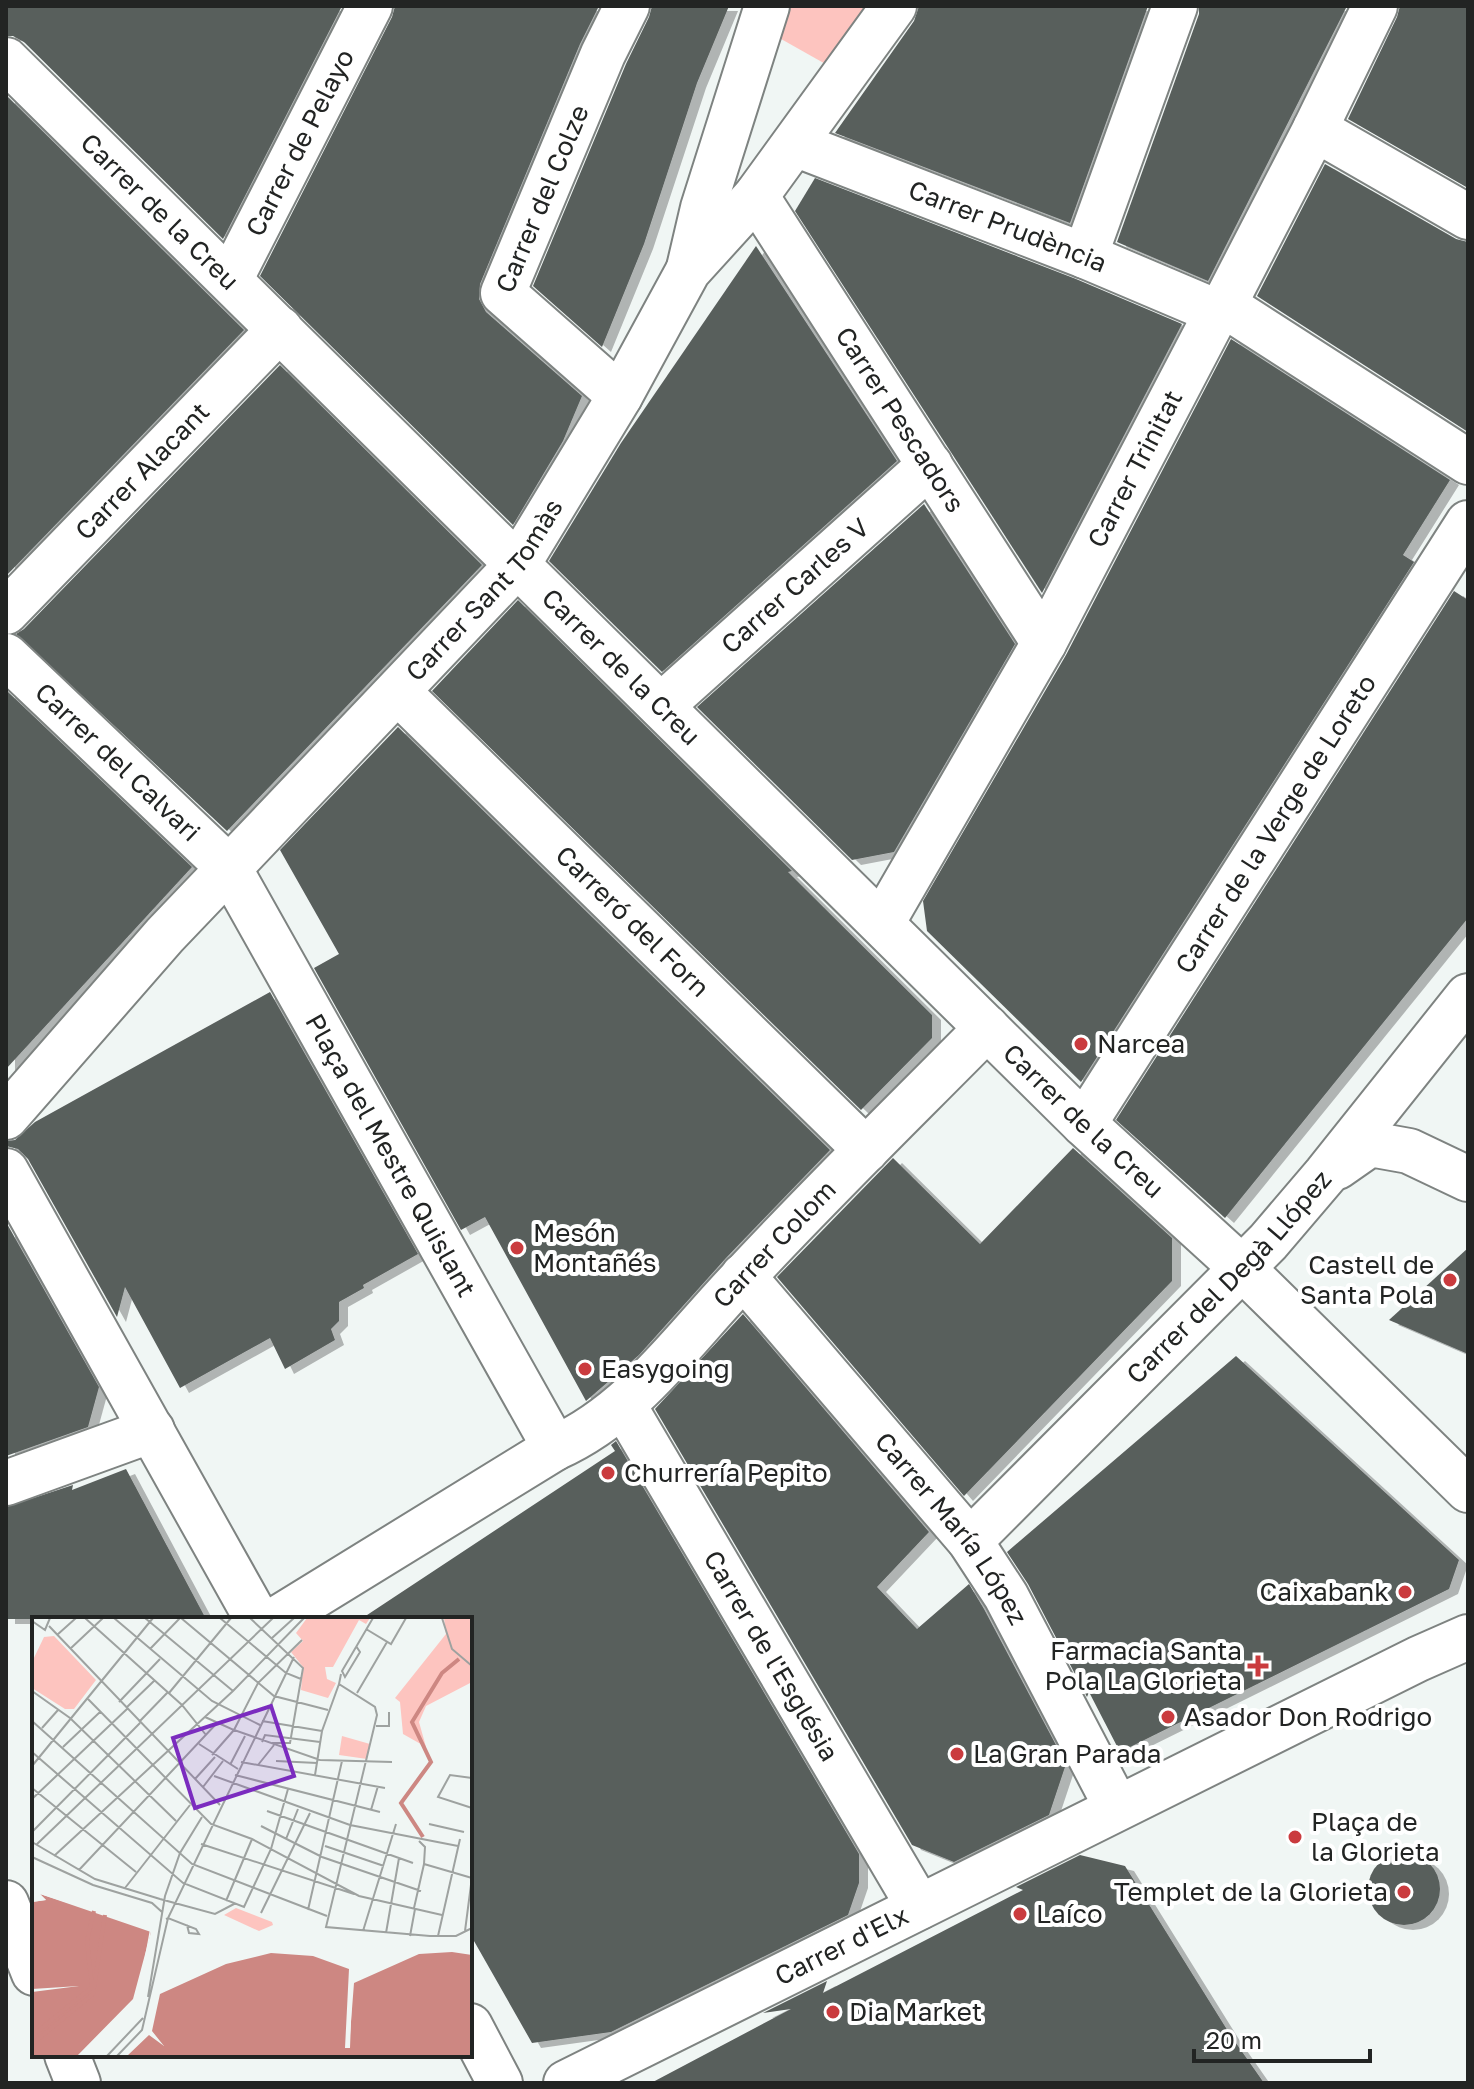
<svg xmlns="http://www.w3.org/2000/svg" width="1474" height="2089" font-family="'Golos Text',sans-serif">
	<defs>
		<filter id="shadow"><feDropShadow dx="9" dy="5" stdDeviation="0" flood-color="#0004"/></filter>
	</defs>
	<rect width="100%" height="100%" fill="#f0f6f4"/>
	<polygon fill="#fdc4bf" points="767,6 894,6 845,75 760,27"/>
	<g fill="#595e5c" filter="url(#shadow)">
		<polygon points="6,6 342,6 223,239 24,42 13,36 6,36"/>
		<polygon points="395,6 599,6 580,44 480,284 479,299 486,312 582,396 563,441 513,525 260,276 392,17"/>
		<polygon points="652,6 729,6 697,83 644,244 602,347 533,286 626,64 649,17"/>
		<polygon points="919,6 1148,6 1070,223 835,133 914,21"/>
		<polygon points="1199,6 1347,6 1208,281 1117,242 1199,14"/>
		<polygon points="1400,6 1468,6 1468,188 1348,119 1397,17"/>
		<polygon points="6,95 244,330 6,576"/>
		<polygon points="1325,164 1456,239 1468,242 1468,432 1257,296"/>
		<polygon points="815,178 1076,279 1182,324 1042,593 795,211"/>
		<polygon points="756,246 897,461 662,672 549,561 621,443"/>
		<polygon points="1231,339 1450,480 1403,555 1414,562 1081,1082 927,931 923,901 1066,655"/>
		<polygon points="280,365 482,565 227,831 16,634 24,629"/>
		<polygon points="924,504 1015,644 894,852 852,860 697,707"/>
		<polygon points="1454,591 1468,600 1468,918 1225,1218 1116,1120"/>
		<polygon points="518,600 792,871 788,872 932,1015 932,1038 861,1110 432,691"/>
		<polygon points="6,690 192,867 6,1069"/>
		<polygon points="398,727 830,1150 726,1258 639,1355 586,1401 485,1217 461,1230 314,968 339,954 280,850"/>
		<polygon points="270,992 418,1254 363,1285 364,1288 339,1302 339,1321 331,1329 335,1340 285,1369 270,1338 180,1388 125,1287 117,1317 28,1159 18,1149 6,1146 6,1141 15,1140 35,1122"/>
		<polygon points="1073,1148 1172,1238 1172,1281 964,1496 777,1277 893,1158 980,1244"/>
		<polygon points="6,1222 99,1387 88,1427 6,1456"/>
		<polygon points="1468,1248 1468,1354 1389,1320"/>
		<polygon points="743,1314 929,1532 877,1587 917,1629 969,1584 984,1609 1066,1764 1049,1815 954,1862 912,1845 655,1409"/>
		<polygon points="1236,1356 1459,1560 1449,1589 1120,1752 1089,1692 1087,1697 1028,1584 1007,1552"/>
		<polygon points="616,1441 859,1854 859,1883 848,1915 611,2032 532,2043 470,1934 470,1619 361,1619 615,1451 611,1445"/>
		<polygon points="126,1469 206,1619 6,1619 6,1507 73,1485 72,1490"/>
		<circle cx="1404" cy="1889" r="36"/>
		<polygon points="1080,1855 1125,1866 1231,2036 1264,2083 651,2083 791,2009 763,2013 827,1981 823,1993 1023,1890 1016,1887"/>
	</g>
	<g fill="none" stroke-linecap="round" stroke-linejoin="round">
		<g stroke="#7e8381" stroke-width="48">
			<g id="minor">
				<path id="s1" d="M 6,60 L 1084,1124 L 1243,1269 L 1468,1490"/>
				<polyline points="1315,129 1468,217"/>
				<path id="s2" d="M 795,144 L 1085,256 L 1217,312"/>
				<path id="s3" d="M 756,196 L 1044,643"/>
				<polyline points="1085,256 1175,6"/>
				<polyline points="689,268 703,208 767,6"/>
				<path id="s4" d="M 230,280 L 370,6"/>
				<polyline points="1224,305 1468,462"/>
				<path id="s5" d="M 620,396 L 503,293 L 603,54 L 627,6"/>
				<path id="s6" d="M 6,612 L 280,329"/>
				<path id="s7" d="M 6,656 L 229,868 L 518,564 L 620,396 L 688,271 L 756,196 L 894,6"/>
				<path id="s8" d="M 398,692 L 866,1150"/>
				<path id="s9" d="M 661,706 L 930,465"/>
				<path id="s10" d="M 882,923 L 1044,643 L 1217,312 L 1224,305 L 1315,129 L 1375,6"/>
				<path id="s11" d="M 6,1117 L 165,935 L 229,868 L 555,1448"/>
				<path id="s12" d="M 1084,1124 L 1468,523"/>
				<polyline points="1337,1167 1370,1144 1409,1151 1468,1179"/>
				<polyline points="6,1171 257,1619"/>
				<path id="s13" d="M 743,1276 L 970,1541 L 1006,1596 L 1117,1808"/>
				<path id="s14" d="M 624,1406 L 919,1907"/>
				<polyline points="6,1483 152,1430"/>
				<path id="s15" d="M 970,1541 L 1268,1242 L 1326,1174 L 1468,996"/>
				<path id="s16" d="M 277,1619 L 555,1448 C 634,1413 684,1338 743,1277 C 822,1192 905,1111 987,1028"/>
				<polyline points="6,1903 34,1973"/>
				<polyline points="470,2026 500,2083"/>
				<polyline points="67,2055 78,2083"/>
				<path id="s17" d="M 566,2083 L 1418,1659 L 1468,1637"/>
			</g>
		</g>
		<use href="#minor" stroke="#fff" stroke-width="44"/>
	</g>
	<g fill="#ca3b3e" stroke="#fff" stroke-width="3">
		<circle cx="1081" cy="1044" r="8"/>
		<circle cx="517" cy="1248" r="8"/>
		<circle cx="1450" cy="1280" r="8"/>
		<circle cx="585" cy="1369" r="8"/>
		<circle cx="608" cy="1473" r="8"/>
		<circle cx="1405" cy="1592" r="8"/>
		<path d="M1254 1654h8v8h8v8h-8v8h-8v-8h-8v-8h8z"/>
		<circle cx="1168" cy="1717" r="8"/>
		<circle cx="957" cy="1754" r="8"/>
		<circle cx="1295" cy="1837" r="8"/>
		<circle cx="1404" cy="1892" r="8"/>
		<circle cx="1020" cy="1914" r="8"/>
		<circle cx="833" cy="2012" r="8"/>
	</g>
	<g text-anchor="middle" stroke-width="8" stroke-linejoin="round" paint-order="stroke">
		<g font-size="26" fill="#222423" stroke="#fff">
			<text dy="9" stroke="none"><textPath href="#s4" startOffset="154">Carrer de Pelayo</textPath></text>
			<text dy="9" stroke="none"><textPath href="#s5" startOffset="258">Carrer del Colze</textPath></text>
			<text dy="9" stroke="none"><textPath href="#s1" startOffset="216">Carrer de la Creu</textPath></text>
			<text dy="9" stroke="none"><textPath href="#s2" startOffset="228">Carrer Prudència</textPath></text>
			<text dy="9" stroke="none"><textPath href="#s3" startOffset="266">Carrer Pescadors</textPath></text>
			<text dy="9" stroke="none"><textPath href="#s10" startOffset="520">Carrer Trinitat</textPath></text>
			<text dy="9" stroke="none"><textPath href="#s6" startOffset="196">Carrer Alacant</textPath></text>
			<text dy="9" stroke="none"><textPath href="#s9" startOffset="180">Carrer Carles V</textPath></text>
			<text dy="9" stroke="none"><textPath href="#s7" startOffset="686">Carrer Sant Tomàs</textPath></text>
			<text dy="9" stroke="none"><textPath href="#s1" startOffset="864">Carrer de la Creu</textPath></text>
			<text dy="9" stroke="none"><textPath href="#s7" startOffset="154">Carrer del Calvari</textPath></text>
			<text dy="9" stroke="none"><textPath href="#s12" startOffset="356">Carrer de la Verge de Loreto</textPath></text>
			<text dy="9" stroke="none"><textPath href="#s8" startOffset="328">Carreró del Forn</textPath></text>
			<text dy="9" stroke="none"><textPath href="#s1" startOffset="1512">Carrer de la Creu</textPath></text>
			<text dy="9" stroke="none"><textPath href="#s11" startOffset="664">Plaça del Mestre Quislant</textPath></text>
			<text dy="9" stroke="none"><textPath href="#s16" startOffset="628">Carrer Colom</textPath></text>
			<text dy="9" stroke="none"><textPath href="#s15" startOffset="370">Carrer del Degà Llópez</textPath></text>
			<text dy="9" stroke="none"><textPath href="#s13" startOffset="328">Carrer María López</textPath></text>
			<text dy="9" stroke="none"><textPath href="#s14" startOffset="290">Carrer de l'Església</textPath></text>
			<text dy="9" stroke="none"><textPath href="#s17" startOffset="308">Carrer d'Elx</textPath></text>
		</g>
		<g font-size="26" fill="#222423" stroke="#fff" text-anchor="start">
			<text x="1097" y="1053">Narcea</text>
			<text x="533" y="1242">Mesón<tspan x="533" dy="30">Montañés</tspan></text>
			<text x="1434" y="1274" text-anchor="end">Castell de<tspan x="1434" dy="30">Santa Pola</tspan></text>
			<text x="601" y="1378">Easygoing</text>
			<text x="624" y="1482">Churrería Pepito</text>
			<text x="1389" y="1601" text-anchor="end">Caixabank</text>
			<text x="1242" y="1660" text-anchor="end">Farmacia Santa<tspan x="1242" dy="30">Pola La Glorieta</tspan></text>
			<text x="1184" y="1726">Asador Don Rodrigo</text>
			<text x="973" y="1763">La Gran Parada</text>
			<text x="1311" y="1831">Plaça de<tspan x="1311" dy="30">la Glorieta</tspan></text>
			<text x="1388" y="1901" text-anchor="end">Templet de la Glorieta</text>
			<text x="1036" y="1923">Laíco</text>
			<text x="849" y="2021">Dia Market</text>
		</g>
	</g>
	<g transform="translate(32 1617)">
		<rect width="440" height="440" fill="#f0f6f4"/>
		<path d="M 275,1 L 338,1 L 334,7 L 327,3 L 301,50 L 293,50 L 295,62 L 304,66 L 296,81 L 269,73 L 271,50 L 259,35 L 271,24 L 264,16 ZM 412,1 L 440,1 L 440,65 L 394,89 L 387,105 L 394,130 L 371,117 L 368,85 L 363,81 L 414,17 ZM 22,19 L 64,63 L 42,92 L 33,92 L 0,71 L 0,45 L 12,20 ZM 310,119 L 338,127 L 335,142 L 307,138 ZM 204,291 L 240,305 L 241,308 L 227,314 L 192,298 Z" fill="#fdc4bf"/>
		<path d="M 8,277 L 119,315 L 101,382 L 45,439 L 0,439 L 0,375 L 47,369 L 0,372 L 0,285 L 14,283 ZM 420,335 L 440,338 L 440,439 L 95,439 L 117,418 L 132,429 L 120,414 L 128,377 L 194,347 L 239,336 L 281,339 L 317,352 L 317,431 L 322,366 L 387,337 Z" fill="#cd8782"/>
		<path d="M 7,273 L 120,310 L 105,383 L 118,312 L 8,277 L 14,283 L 0,285 ZM 321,350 L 318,431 L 313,431 L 317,352 Z" fill="#f0f6f4"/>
		<path fill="none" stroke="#cd8782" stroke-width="4" d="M 391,220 L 369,186 L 399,145 L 380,105 L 410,56 L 427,42M 0,419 L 60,370 L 55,324 L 62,294M 0,427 L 61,377 L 73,298"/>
		<path fill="none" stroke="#9ea2a0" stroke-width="2" d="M 53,1 L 150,88 L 174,118M 82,1 L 180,84 L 228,108M 113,1 L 201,74M 149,1 L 242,79 L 296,93M 188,1 L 254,56 L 269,62M 218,1 L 271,51 L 258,126 L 240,126M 410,1 L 420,32 L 440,49M 0,4 L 13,13 L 18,1M 17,9 L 188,188M 334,12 L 359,27 L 374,1M 25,18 L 44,1M 240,21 L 262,1M 270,23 L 226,66 L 202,113 L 288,143 L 360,145M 324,29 L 328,35 L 313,60 L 310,54 L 341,1M 38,32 L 71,1M 118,32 L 148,1M 309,57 L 307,67 L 343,90 L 345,98 L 294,310 L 398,319 L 424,319 L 440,311M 0,74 L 38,101 L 144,204M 137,76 L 199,1M 325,76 L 355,25M 55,81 L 179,207 L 220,222 L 327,279 L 410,298M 87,85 L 128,42M 94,91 L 123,63M 173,100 L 202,113 L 180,138M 0,104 L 160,247 L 295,299M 230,104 L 290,114M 107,105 L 136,75M 344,109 L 357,109 L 357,95M 10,111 L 26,93M 230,125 L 233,118 L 288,125M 167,127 L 206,152M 31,130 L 68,95M 0,135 L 151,266 L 212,290 L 239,232 L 256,172M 244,144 L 285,146M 209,145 L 353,171M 198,148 L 213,119M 226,148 L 242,128M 0,149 L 121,1M 203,158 L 348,195M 283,158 L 290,114 L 307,67M 182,159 L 318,208 L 426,229M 440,161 L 418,158 L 406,180 L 440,191M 163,162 L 183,140M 171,170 L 191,144M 0,171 L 104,255M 0,182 L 95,92M 339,193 L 346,169M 235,194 L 381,246M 397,207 L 432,215M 229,209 L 290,240 L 389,274M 0,215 L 108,106M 254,222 L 266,192M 0,225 L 63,262 L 128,282 L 183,297 L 202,287M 169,227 L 322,277M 4,228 L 241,1M 293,229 L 352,249M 22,239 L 201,74 L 272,1M 0,240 L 61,268 L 120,286 L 130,295M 392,247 L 440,261M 47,253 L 185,106M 93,271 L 158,188M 194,284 L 220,222M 382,291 L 392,247 L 393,230 L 387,224M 276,293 L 310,144M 229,296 L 278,196M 134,302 L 136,301 L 164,312 L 167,317 L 157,316 L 155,308M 331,314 L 364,207M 433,314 L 440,260M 354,316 L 367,241M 378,319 L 383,292M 406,319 L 428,222M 116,380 L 133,279 L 148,236 L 170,200M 75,439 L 111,401M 85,439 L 110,413 L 136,301 L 262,40"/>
		<path fill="#7b2cbf" fill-opacity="0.15" stroke="#7b2cbf" stroke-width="4" d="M 239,89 L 262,159 L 163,191 L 141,121 Z"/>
		<rect width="440" height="440" fill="none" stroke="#222423" stroke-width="4"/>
	</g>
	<rect width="1474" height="2089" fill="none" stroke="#222423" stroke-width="16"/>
	<path d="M1194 2049v12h176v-12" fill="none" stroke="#222423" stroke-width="4"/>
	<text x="1206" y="2049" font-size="24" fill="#222423" stroke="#ffffff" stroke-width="6" paint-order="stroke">20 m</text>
</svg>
